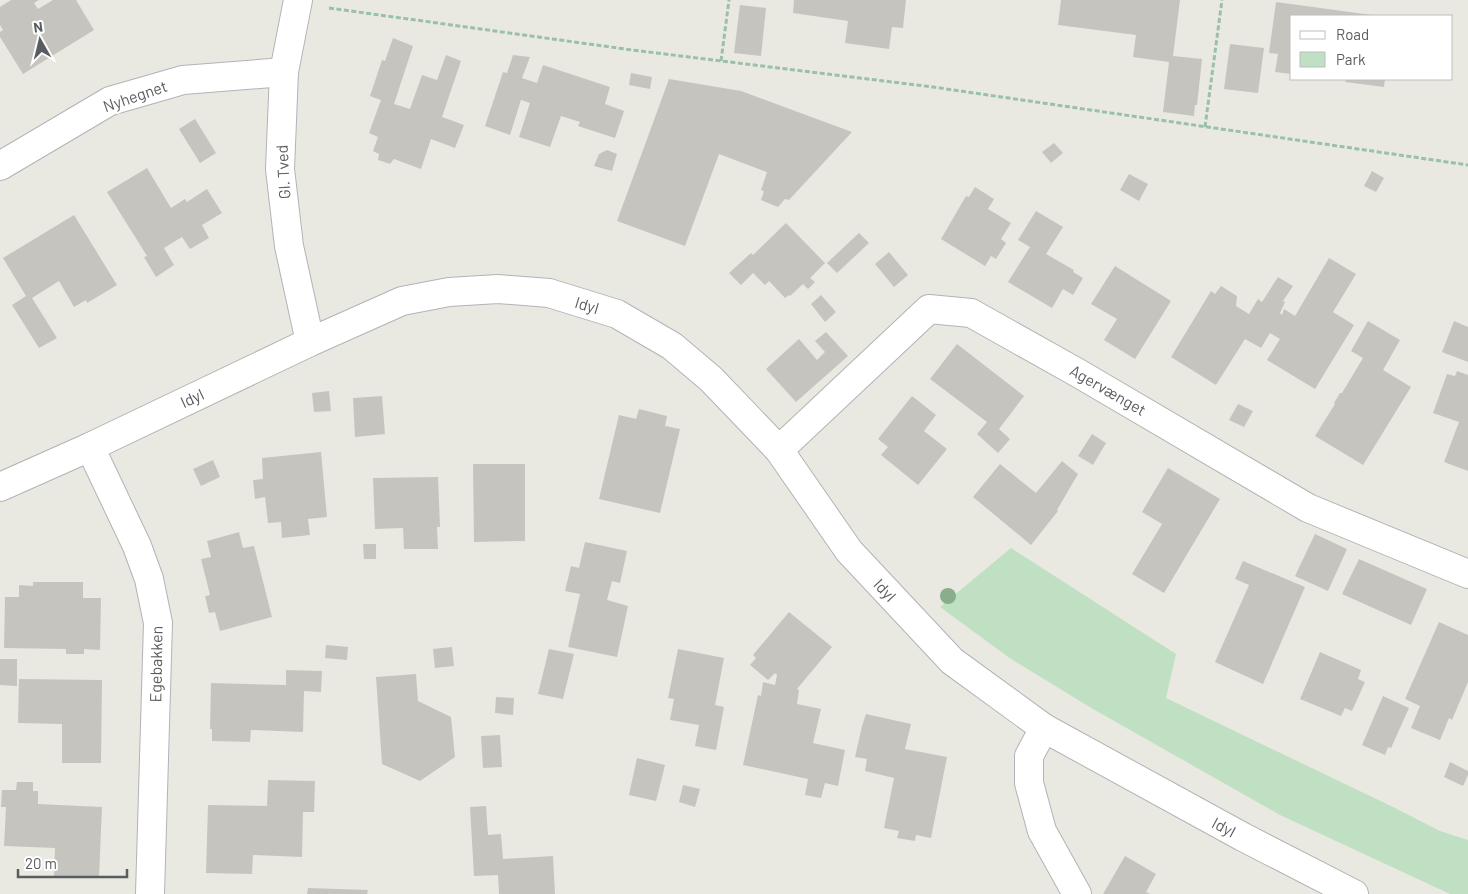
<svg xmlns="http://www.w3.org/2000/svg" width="1468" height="894" font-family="Barlow,sans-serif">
	<rect width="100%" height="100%" fill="#eae9e1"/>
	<polygon fill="#bfe0c2" points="1011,548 1176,654 1166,698 1393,807 1440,831 1468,840 1468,894 1450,894 1280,815 1093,709 1011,659 940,607"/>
	<g fill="#c6c4be">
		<polygon points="11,0 39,0 34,3 38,9 53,0 76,0 94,30 23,74 0,37 0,32 3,30 0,25 0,7"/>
		<polygon points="794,0 906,0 903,28 892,27 889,49 845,43 848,21 793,13"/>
		<polygon points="1061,0 1180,0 1173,56 1202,59 1197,105 1195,105 1194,116 1163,112 1169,62 1133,57 1136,35 1058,25"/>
		<polygon points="1276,2 1372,15 1372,16 1292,16 1292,74 1275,72 1278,54 1269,53"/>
		<polygon points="740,5 766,8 761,56 734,53"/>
		<polygon points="393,38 413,46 394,104 410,109 422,75 437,80 446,55 461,61 442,117 464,125 455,148 431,139 421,169 394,159 390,164 378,160 379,154 373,151 378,137 369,133 381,100 370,96 382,60 385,61"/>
		<polygon points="1230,44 1264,48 1258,93 1224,89"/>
		<polygon points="513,55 530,57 522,78 537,83 543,65 610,87 605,104 624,111 615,138 578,126 580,122 561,116 550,147 519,137 530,103 521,100 510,135 485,126 503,72 507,73"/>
		<polygon points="631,73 652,77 650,89 629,85"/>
		<polygon points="669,79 741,91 852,132 789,200 785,199 778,207 761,200 764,191 761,190 767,172 719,154 685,246 617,221"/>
		<polygon points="1346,79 1385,79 1384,87 1345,82"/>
		<polygon points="195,119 216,153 200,163 179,129"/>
		<polygon points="1054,143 1063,153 1051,163 1042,152"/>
		<polygon points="607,150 617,154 612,171 594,166 599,154"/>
		<polygon points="147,168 171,208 185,199 187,202 207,189 222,213 202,225 209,238 190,249 182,237 164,248 174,265 156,277 144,257 147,256 107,192"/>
		<polygon points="1372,171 1384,178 1376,192 1364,186"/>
		<polygon points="1129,174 1148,184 1139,201 1120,190"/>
		<polygon points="975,187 994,199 988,209 1011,223 1001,239 1006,243 996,259 991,256 985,266 941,239 966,196 969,197"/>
		<polygon points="1036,211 1063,227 1046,254 1074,270 1073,272 1083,278 1073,295 1063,289 1052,308 1008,282 1030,247 1018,240"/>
		<polygon points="74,215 117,285 87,303 86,300 74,307 59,281 32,298 57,338 39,348 12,305 26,296 3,258"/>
		<polygon points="786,223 825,263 810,278 815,282 808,289 803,284 790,296 789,295 785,298 769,281 765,285 753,273 741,285 729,273 751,253 753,255"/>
		<polygon points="859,233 869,243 837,273 827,263"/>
		<polygon points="889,252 908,275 894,287 875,264"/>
		<polygon points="1329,258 1356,274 1333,312 1354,325 1315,389 1267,360 1280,339 1270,333 1261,348 1245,339 1216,385 1171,357 1211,291 1215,294 1221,286 1237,296 1236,306 1249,314 1258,299 1262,302 1278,277 1293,286 1283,301 1285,302 1280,313 1282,315 1284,309 1295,316"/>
		<polygon points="1115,266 1171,301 1135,359 1104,340 1117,319 1091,304"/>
		<polygon points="821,295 836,312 825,322 811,304"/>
		<polygon points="1368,321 1400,340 1383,370 1411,387 1363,465 1315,436 1335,404 1334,403 1340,393 1342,393 1363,358 1351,351"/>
		<polygon points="1454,321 1468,327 1468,362 1442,352"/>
		<polygon points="826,332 848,356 796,402 766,369 799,339 817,360 825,352 815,341"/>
		<polygon points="957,344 1024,396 999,429 1010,439 998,453 977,434 987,422 930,379"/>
		<polygon points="1457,371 1468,375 1468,471 1444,462 1459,422 1433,413 1447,374 1455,376"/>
		<polygon points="329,391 331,411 314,412 312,393"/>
		<polygon points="382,396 385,434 355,437 353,398"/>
		<polygon points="912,396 936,415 924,431 947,449 918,485 881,455 888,447 878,439"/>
		<polygon points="1238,404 1253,411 1244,427 1229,420"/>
		<polygon points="639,409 667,416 665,426 680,429 660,513 599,499 619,415 636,419"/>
		<polygon points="1092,434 1106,443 1093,465 1078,456"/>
		<polygon points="321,452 327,517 308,519 310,535 282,538 281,522 268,523 265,497 255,499 253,480 263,479 262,458"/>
		<polygon points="213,460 220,477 201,486 193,469"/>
		<polygon points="1062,461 1078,474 1057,510 1058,511 1031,545 973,497 1000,464 1036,493"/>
		<polygon points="473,464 525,464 525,541 474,542"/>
		<polygon points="1168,468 1220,499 1164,593 1132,574 1162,524 1142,512"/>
		<polygon points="438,477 440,527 437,527 438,549 404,549 403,528 375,529 373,478"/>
		<polygon points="239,532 243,548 254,546 272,617 220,631 215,612 209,613 205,596 210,595 201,559 211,557 207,541"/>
		<polygon points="1315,534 1347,549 1328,591 1295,576"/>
		<polygon points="585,542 627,551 620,583 612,581 607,600 628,606 617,657 568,647 580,594 565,591 571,566 579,568"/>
		<polygon points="363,544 376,544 376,559 364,559"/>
		<polygon points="1359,559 1427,589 1411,625 1342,594"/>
		<polygon points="1243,561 1305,587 1263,684 1215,662 1249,585 1235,579"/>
		<polygon points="33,582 83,582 83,598 101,598 100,650 84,649 84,654 66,654 66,649 4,648 5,597 19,597 19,585 33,586"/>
		<polygon points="789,612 832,647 797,689 799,690 797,704 821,709 813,743 845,750 838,786 825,783 821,798 805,795 808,779 743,765 758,695 761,696 763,682 775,685 777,675 775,673 768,680 750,665 756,658 753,655"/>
		<polygon points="1439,622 1468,635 1468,682 1452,720 1449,718 1440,740 1411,728 1420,706 1405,699"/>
		<polygon points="326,645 348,647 347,660 325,658"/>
		<polygon points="452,647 454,666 435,668 433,649"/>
		<polygon points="549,649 574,654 563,699 538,694"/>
		<polygon points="678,649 724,658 715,705 724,707 716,750 695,746 699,725 670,720 674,699 668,698"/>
		<polygon points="1320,652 1361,670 1358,679 1365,682 1352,711 1345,708 1341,716 1300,699"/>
		<polygon points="0,659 17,659 17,686 0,685"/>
		<polygon points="286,670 322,671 321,692 304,691 303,732 251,730 250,742 212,741 212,729 210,729 211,683 286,685"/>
		<polygon points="416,674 418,701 451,717 455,757 420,781 382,764 376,677"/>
		<polygon points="19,679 102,680 101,763 62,763 62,724 18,723"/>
		<polygon points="1383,696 1409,708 1391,748 1388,747 1385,755 1362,745"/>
		<polygon points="496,697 514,698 513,715 495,713"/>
		<polygon points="866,714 911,724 905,749 947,757 931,838 916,835 915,841 897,838 899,831 884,828 894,778 865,771 867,759 855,757 862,726"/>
		<polygon points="500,735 502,767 483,768 481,736"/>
		<polygon points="637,758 665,765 656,801 629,795"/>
		<polygon points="1450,762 1468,771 1468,775 1463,786 1444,777"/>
		<polygon points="268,780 315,781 314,812 303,812 302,857 253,855 252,874 206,873 208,805 267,806"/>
		<polygon points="17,782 33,782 33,791 38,791 38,804 102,807 99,878 54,876 55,848 4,846 6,807 1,807 2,790 16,790"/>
		<polygon points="683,785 700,789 695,807 679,802"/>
		<polygon points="486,806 488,835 501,834 503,859 553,856 555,894 499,894 498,875 474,876 470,807"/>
		<polygon points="1125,856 1156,874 1146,892 1150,894 1103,894"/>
		<polygon points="308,888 368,890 367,894 307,894"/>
	</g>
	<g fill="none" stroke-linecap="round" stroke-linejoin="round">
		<g stroke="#b1b3b7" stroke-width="30">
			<g id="minor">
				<polyline points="298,0 284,72 280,169 289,246 310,342"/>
				<polyline points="0,166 110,101 183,80 284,72"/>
				<polyline points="90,447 137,546 149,579 158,623 150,894"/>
				<polyline points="779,450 929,309 971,313 1078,373 1308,508 1468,574"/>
				<polyline points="0,487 90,447 310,342 402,301 449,292 498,289 549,293 617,314 672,346 711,379 779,450 849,551 952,661 1044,728 1243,837 1354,894"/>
				<polyline points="1044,728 1029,756 1029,783 1042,831 1077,894"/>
			</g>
		</g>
		<g stroke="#9ac0a7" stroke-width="3" stroke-dasharray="5 2.5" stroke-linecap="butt">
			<polyline points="329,8 632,50 933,87 1468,165"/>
			<polyline points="721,61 729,0"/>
			<polyline points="1205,127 1222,0"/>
		</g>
		<use href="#minor" stroke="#fff" stroke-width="28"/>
	</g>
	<circle fill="#8aad8b" cx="948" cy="596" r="8"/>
	<g text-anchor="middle" stroke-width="4.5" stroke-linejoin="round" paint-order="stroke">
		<g font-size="16" fill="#595c60" stroke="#fff">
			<text transform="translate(135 96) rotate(-19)" y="6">Nyhegnet</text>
			<text transform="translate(283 172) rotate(-93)" y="6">Gl. Tved</text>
			<text transform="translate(587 305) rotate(17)" y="6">Idyl</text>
			<text transform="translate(1108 390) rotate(30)" y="6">Agervænget</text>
			<text transform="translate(192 398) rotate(-25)" y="6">Idyl</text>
			<text transform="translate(885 590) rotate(47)" y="6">Idyl</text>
			<text transform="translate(156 664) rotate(-89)" y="6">Egebakken</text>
			<text transform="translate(1224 827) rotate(28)" y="6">Idyl</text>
		</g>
	</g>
	<rect x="1290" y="15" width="162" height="65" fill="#ffffff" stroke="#bdbebf"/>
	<rect x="1300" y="31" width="25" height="8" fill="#ffffff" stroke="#bdbebf"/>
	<text x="1336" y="40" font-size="15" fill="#595c60">Road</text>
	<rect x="1300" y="52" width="25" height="15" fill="#bfe0c2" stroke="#bdbebf"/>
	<text x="1336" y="65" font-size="15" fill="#595c60">Park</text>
	<g transform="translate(40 40) rotate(352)" stroke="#ffffff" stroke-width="4" paint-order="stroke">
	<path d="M0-4L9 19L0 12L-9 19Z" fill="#595c60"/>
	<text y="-8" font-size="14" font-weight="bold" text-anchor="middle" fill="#595c60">N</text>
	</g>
	<path d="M18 869v8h109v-8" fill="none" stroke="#595c60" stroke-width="2.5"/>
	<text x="25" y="869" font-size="15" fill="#595c60" stroke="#ffffff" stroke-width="4" paint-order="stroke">20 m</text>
</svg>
